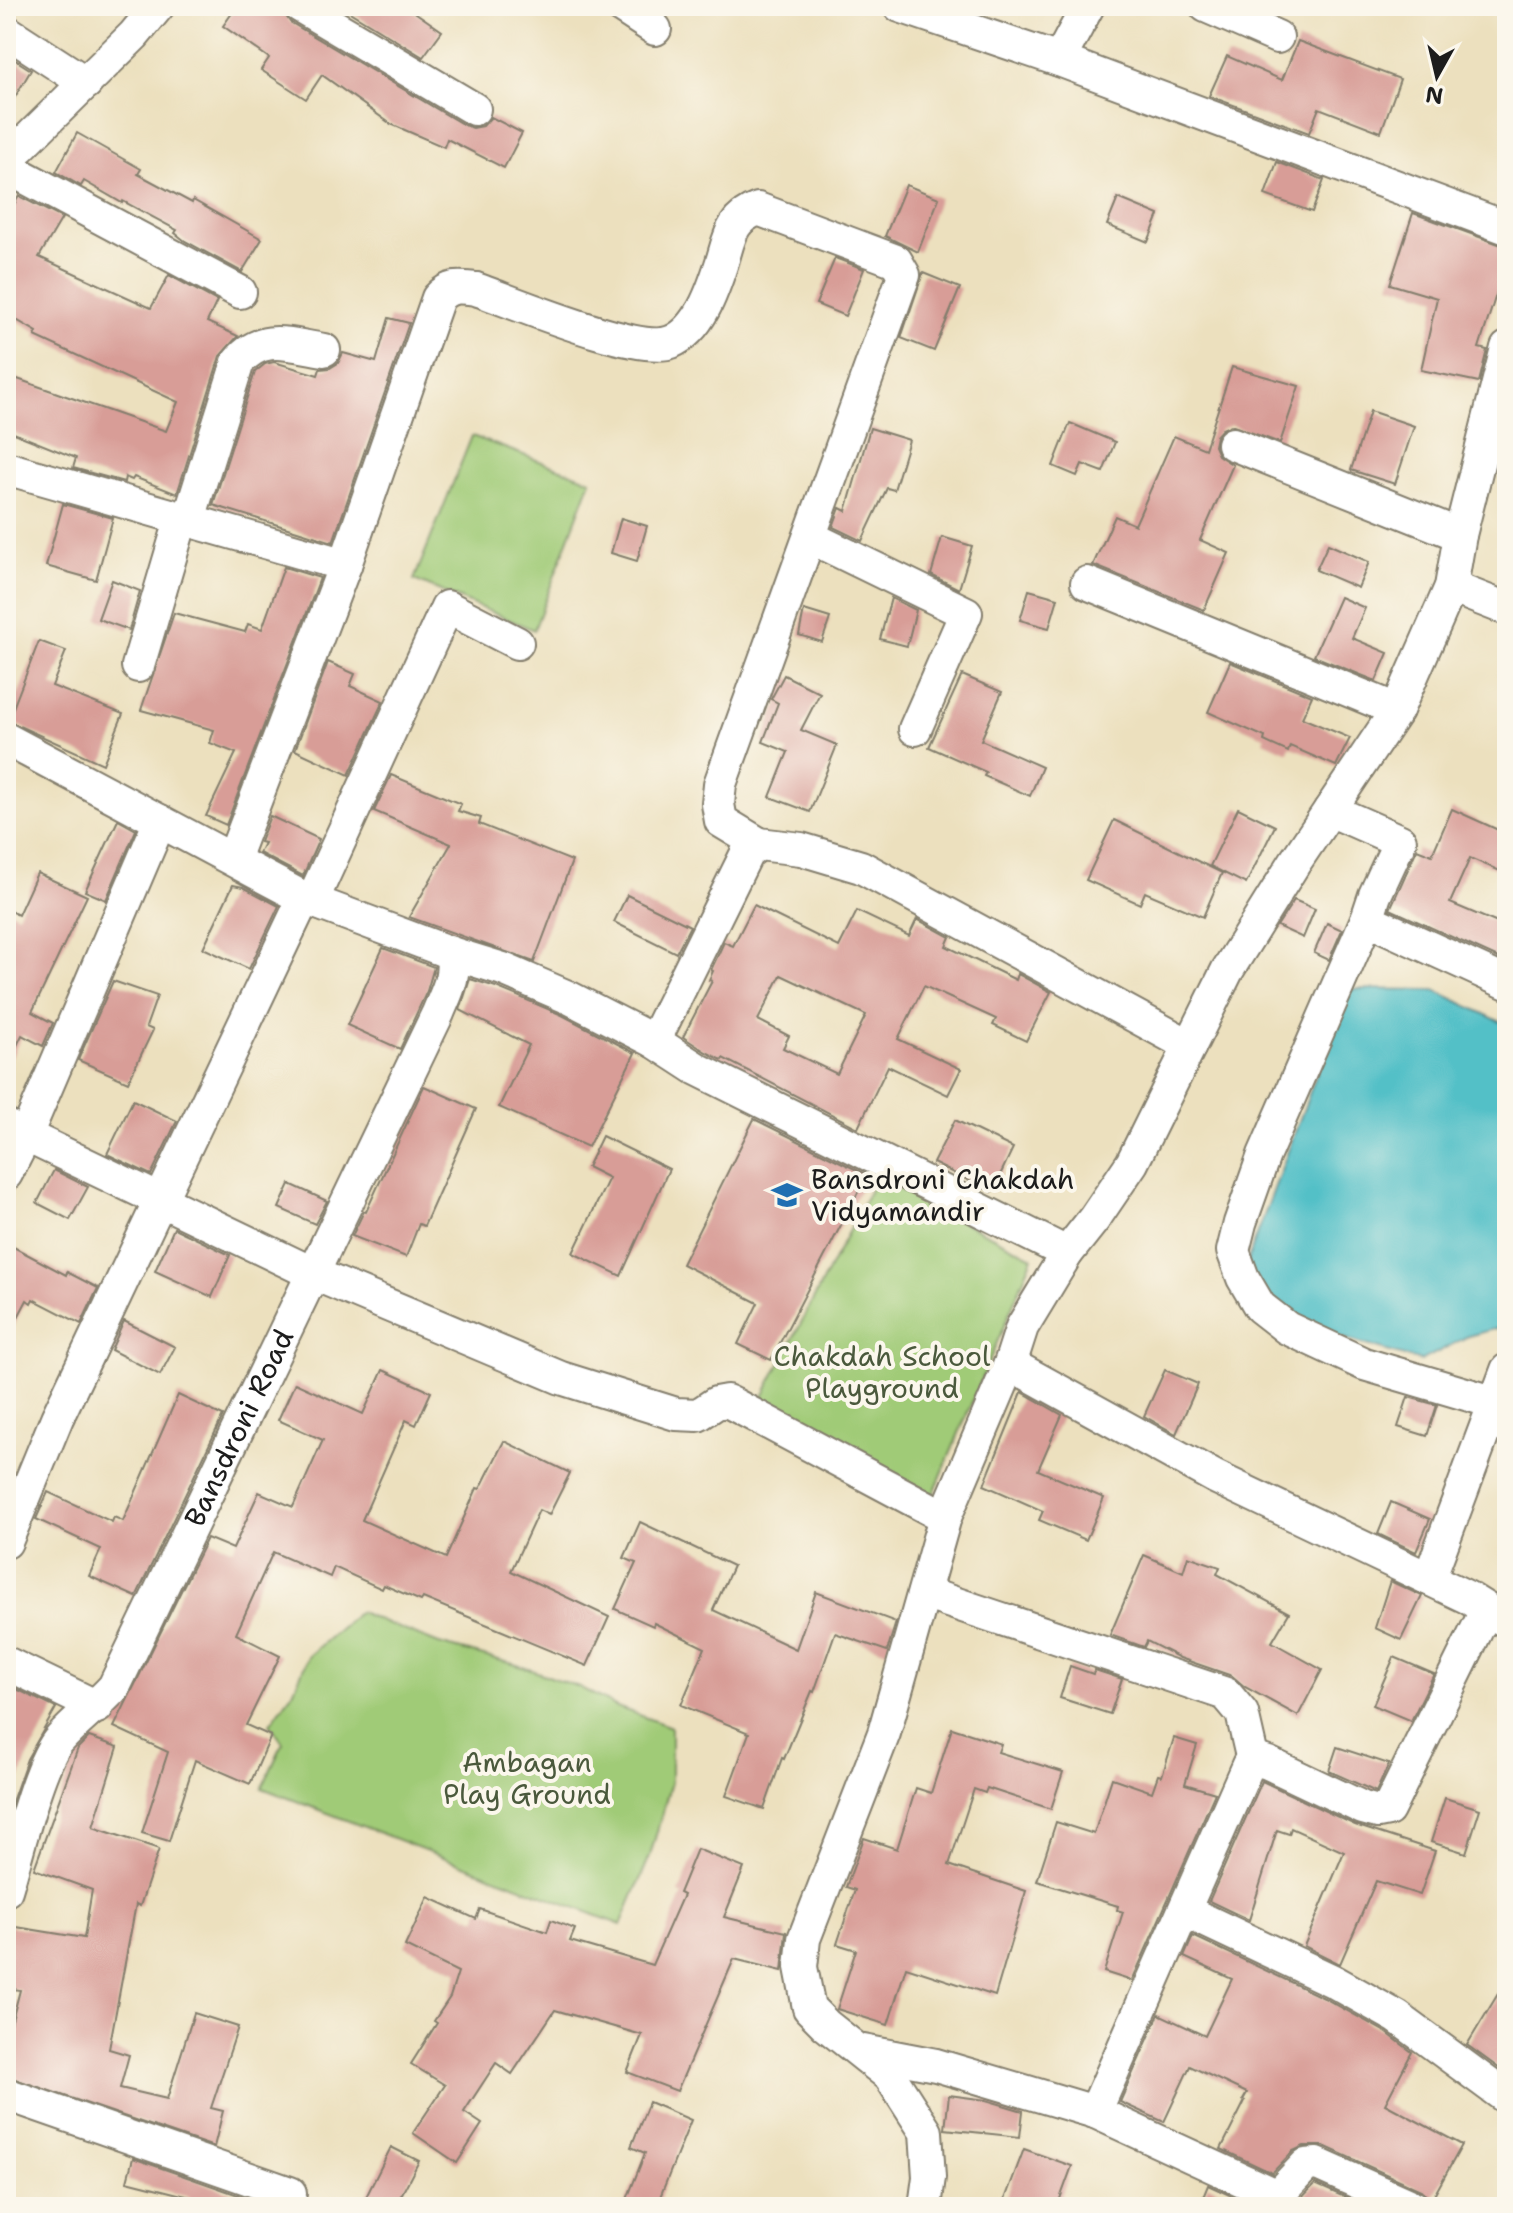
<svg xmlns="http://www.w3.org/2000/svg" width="1513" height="2213" font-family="'Shantell Sans',sans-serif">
	<rect width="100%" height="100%" fill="#fbf7ec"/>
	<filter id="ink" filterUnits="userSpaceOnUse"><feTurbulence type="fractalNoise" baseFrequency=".0125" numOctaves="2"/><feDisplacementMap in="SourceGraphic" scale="16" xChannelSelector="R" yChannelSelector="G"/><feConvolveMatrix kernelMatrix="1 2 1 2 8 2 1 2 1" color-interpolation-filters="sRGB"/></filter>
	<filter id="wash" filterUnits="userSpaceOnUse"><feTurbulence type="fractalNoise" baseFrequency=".006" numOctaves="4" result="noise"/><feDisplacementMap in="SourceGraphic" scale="32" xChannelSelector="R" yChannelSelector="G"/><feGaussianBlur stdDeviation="1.8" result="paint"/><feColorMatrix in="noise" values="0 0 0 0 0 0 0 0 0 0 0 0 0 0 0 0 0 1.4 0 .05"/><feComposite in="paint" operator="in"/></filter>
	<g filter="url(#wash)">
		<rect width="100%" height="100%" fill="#ece0be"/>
		<g fill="#a0cb77" stroke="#5e744a" stroke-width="2">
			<polygon points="472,436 591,480 534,630 414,580"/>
			<polygon points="876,1178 1033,1257 928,1507 755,1412"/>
			<polygon points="359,1612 439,1644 517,1665 579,1687 617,1707 671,1727 671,1782 650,1856 621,1925 262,1788 283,1743 270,1724 293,1692 309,1655"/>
		</g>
		<polygon fill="#52c0c7" stroke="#376e72" stroke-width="2" points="1348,989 1435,990 1507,1025 1507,1319 1503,1327 1468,1336 1421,1361 1295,1324 1244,1270"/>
		<g id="blocks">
			<g fill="#d89d97" fill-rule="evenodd">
				<polygon points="237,6 279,6 290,22 464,125 473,128 483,126 491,117 522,133 504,168 447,139 444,147 391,124 322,75 306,99 261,70 269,58 223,26"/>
				<polygon points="340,6 406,6 442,31 423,57"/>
				<polygon points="1298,41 1400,79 1381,132 1319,108 1309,133 1209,96 1227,56 1282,80"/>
				<polygon points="6,54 31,70 6,112"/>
				<polygon points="77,133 141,169 138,174 192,203 193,200 262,239 242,272 185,241 175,233 177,230 123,201 122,203 84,181 81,186 56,172"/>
				<polygon points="1277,162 1324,180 1312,212 1265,195"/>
				<polygon points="906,185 939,198 918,252 885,236"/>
				<polygon points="19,196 62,218 39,257 151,308 169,275 217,301 207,322 238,336 220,356 177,494 134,477 132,480 125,477 124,482 73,468 76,458 6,430 6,375 166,431 178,402 35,336 37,332 6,314 6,218"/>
				<polygon points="1118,198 1159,215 1148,242 1107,225"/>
				<polygon points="1413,213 1507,247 1507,260 1479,348 1487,350 1479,382 1421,370 1437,298 1390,284"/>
				<polygon points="835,258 864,269 845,316 816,304"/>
				<polygon points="923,273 960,288 934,351 901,338"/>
				<polygon points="389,318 409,323 333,542 213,505 255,372 265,364 274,362 318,375 320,369 330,368 338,363 343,353 376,362"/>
				<polygon points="1232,367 1299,386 1280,443 1231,425 1222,429 1216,436 1214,446 1218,455 1233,465 1200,540 1229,553 1204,610 1093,565 1115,516 1135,525 1174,436 1205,449"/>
				<polygon points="1370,411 1414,426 1395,484 1351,470"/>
				<polygon points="1070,423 1115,442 1103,472 1082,464 1077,476 1053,466"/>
				<polygon points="870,428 909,440 894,490 887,488 862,541 833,527 840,508 846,511"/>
				<polygon points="63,504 113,518 96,580 46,566"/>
				<polygon points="621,518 647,526 637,561 611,553"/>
				<polygon points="942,537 972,546 959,589 931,575"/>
				<polygon points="1328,544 1369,562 1358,588 1316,570"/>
				<polygon points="284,567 320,578 226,825 206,816 236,753 210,743 214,730 141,710 174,613 245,632 248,624 262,629"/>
				<polygon points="112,580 140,591 129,630 98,619"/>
				<polygon points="1029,590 1058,598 1049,628 1020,620"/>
				<polygon points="1340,597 1365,608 1352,638 1388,653 1376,681 1314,656"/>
				<polygon points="891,598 916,610 907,646 880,639"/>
				<polygon points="804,610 830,618 822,642 799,635"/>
				<polygon points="39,641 66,651 52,686 123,714 103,764 8,721"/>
				<polygon points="328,662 355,674 350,686 383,701 349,775 295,750"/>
				<polygon points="1230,662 1312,696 1302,718 1350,738 1336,766 1290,746 1288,752 1264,741 1265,737 1208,712"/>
				<polygon points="784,675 820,693 801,730 837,745 810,812 770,797 788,752 763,742 778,703 771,699"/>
				<polygon points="962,675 1002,692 981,740 1042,767 1030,796 984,776 986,772 929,747"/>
				<polygon points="391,775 461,804 458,811 481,818 479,824 572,861 534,962 409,917 451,844 374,811"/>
				<polygon points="1238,808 1275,826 1246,884 1210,866"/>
				<polygon points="1452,809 1507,834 1507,874 1470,858 1450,903 1507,927 1507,962 1390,909 1417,849 1432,855"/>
				<polygon points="270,816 319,839 303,876 259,853 264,843 260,842"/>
				<polygon points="118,820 136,830 106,900 85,891"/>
				<polygon points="1114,820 1222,873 1203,917 1145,892 1140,904 1086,880"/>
				<polygon points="37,873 87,896 32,1012 53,1023 43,1046 22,1035 6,1068 6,909 18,915"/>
				<polygon points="233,885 243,887 279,906 249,969 203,948"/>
				<polygon points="627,895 690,926 676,953 614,922"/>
				<polygon points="1294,900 1315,909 1303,938 1277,926"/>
				<path d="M 754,905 L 839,947 L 857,911 L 909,936 L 917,919 L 950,937 L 946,946 L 1016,980 L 1018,974 L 1051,992 L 1026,1041 L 993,1025 L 996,1019 L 924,986 L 898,1039 L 961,1069 L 948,1095 L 888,1066 L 858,1128 L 723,1058 L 722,1060 L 706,1052 L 683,1037 L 712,981 L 709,980 L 713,971 L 711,970 L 724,942 L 733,946 ZM 781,975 L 866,1015 L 837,1074 L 783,1048 L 789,1036 L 758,1020 Z"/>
				<polygon points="1327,923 1342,930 1329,960 1314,953"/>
				<polygon points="383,948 434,967 427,991 400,1049 347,1025"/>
				<polygon points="470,979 496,987 562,1015 635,1053 588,1147 499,1107 529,1045 460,1010"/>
				<polygon points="113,981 157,996 146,1027 153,1030 128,1082 78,1060"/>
				<polygon points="424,1086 476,1109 424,1226 419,1224 406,1257 352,1236 364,1211 366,1212"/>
				<polygon points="133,1100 177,1121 151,1175 107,1154"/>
				<polygon points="754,1119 867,1175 771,1360 738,1344 758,1303 682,1264"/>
				<polygon points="955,1120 1013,1148 992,1192 933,1163"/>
				<polygon points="602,1136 669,1169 621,1276 573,1253 609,1178 587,1167"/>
				<polygon points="54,1170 88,1187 70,1220 37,1203"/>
				<polygon points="290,1184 327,1201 315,1224 279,1208"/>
				<polygon points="174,1228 230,1255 212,1297 155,1271"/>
				<polygon points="6,1243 66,1275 67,1272 98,1288 81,1324 33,1299 31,1303 27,1300 6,1340"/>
				<polygon points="124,1321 175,1347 160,1375 111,1350"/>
				<polygon points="383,1370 431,1392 416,1425 406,1420 362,1520 446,1558 477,1488 480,1489 504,1441 570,1473 549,1515 539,1510 511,1571 609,1617 587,1666 423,1598 421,1601 384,1585 382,1589 334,1567 330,1577 273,1552 236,1634 280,1656 246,1725 271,1736 250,1784 195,1760 169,1841 142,1833 168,1752 114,1727 207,1538 233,1549 259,1492 293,1507 323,1440 278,1420 295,1383 363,1414"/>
				<polygon points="1165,1370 1198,1384 1176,1434 1144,1416"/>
				<polygon points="1022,1392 1062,1415 1038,1470 1104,1498 1086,1540 1039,1520 1043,1511 984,1485"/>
				<polygon points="178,1395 223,1416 136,1597 89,1576 101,1549 36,1519 48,1492 112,1522 114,1517 123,1521"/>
				<polygon points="1408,1397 1437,1405 1427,1436 1398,1427"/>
				<polygon points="1391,1502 1430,1519 1416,1552 1378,1534"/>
				<polygon points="640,1522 733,1566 713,1610 796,1649 816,1592 896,1622 887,1651 835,1633 814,1692 812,1691 784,1759 782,1758 764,1809 726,1796 749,1733 681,1705 705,1648 654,1623 653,1626 615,1609 636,1563 624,1558"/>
				<polygon points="1144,1555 1183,1572 1188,1556 1220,1567 1217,1574 1289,1613 1272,1642 1322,1670 1298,1716 1245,1687 1232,1676 1180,1658 1147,1641 1144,1647 1110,1635"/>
				<polygon points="1390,1581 1422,1596 1401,1640 1375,1628"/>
				<polygon points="1394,1657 1434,1674 1411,1721 1373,1705"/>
				<polygon points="1070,1666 1093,1674 1095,1670 1122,1679 1110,1714 1060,1698"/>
				<polygon points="6,1684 56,1708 27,1759 6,1819"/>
				<polygon points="952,1728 1001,1744 998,1752 1063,1772 1051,1809 987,1788 985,1793 974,1789 949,1865 1026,1891 995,1996 906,1967 888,2025 837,2009 856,1950 837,1944 855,1890 846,1887 864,1838 897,1849 916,1788 931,1793"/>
				<polygon points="89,1737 118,1747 93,1827 159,1849 140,1906 136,1904 109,2049 129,2055 120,2088 167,2099 194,2013 238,2027 211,2108 223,2111 214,2147 6,2076 6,2043 20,1990 6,1988 6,1953 10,1926 84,1938 92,1890 34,1869 78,1748"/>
				<polygon points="1174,1738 1197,1745 1185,1784 1215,1793 1132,1981 1104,1972 1123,1912 1117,1910 1118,1906 1037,1881 1056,1822 1094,1834 1112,1778 1152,1792 1158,1775 1162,1776"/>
				<polygon points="1337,1747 1389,1764 1376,1792 1329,1771"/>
				<polygon points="1262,1781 1355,1825 1435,1851 1420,1895 1376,1881 1340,1964 1304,1946 1344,1852 1291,1828 1289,1834 1277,1830 1249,1920 1209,1901"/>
				<polygon points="1445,1798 1480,1809 1466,1853 1431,1842"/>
				<polygon points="697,1849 744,1868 724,1917 786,1932 782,1971 734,1959 677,2091 627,2072 642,2035 555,2010 512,2074 496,2063 464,2112 482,2124 457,2163 413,2133 445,2085 411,2064 437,2023 434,2021 450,1997 458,1972 405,1946 428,1897 476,1919 480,1909 547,1932 551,1920 575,1929 570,1941 652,1965 683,1895 679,1893"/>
				<polygon points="1193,1936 1324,1998 1387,2033 1412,2052 1385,2104 1462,2145 1431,2201 1421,2190 1324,2146 1304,2146 1293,2151 1272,2173 1221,2149 1245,2101 1243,2100 1247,2093 1190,2066 1164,2122 1120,2102 1159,2014 1205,2036 1232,1979 1184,1957"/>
				<polygon points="1507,1979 1507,2074 1467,2045"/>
				<polygon points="949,2095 986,2100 1023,2111 1020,2137 945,2129"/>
				<polygon points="649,2102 691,2120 656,2207 624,2207 645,2153 631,2147"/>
				<polygon points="391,2147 419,2161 395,2207 361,2207"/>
				<polygon points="1024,2149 1072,2166 1057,2207 1002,2207"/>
				<polygon points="133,2158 272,2207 186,2207 190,2197 127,2181"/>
				<polygon points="1315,2184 1367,2207 1293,2207"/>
				<polygon points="1208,2185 1253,2206 1253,2207 1199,2207"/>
			</g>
		</g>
	</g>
	<g filter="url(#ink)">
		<use href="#blocks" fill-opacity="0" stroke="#847e6d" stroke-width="2"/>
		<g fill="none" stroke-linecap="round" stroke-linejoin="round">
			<g stroke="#847e6d" stroke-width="36">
				<g id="street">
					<polyline points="300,6 474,109"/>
					<polyline points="620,6 655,29"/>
					<polyline points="900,6 1059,60 1507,228"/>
					<polyline points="1206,6 1277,37"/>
					<polyline points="6,31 86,83"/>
					<polyline points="1059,60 1088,6"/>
					<polyline points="6,156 20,147 134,35 158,6"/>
					<polyline points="6,167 240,292"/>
					<polyline points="1233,444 1460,535"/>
					<polyline points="6,468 345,565"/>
					<path d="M 189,519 L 238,362 C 263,332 290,345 324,350"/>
					<polyline points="810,537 966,613 915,729"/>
					<polyline points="1087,583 1397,710"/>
					<polyline points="1451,587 1507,609"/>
					<polyline points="138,666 182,517"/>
					<polyline points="6,739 304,898 451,953 503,969 570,998 654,1041 697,1069 1067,1253"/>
					<polyline points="1330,810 1400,841 1375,895 1367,919"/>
					<path d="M 233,859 L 345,565 L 438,298 C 450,285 459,287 476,289 C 513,302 638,355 671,342 C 700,330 713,290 722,262 C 730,236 731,219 758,209 L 896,261 L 904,275 L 720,784 L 718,804 L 721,821 L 759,844"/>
					<polyline points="312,901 447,607 517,643"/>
					<polyline points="654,1041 747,853 759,844 801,849 861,867 1190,1046"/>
					<polyline points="6,1126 314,1274 561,1378 676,1414 698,1415 716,1403 727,1401 733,1404 945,1517"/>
					<polyline points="6,1174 26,1135 160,821"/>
					<polyline points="1010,1364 1215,1477 1467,1597 1507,1622"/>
					<polyline points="1493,1402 1364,1364 1287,1328 1260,1307 1243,1278 1233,1251 1240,1223 1264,1155 1367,919 1507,983"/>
					<polyline points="6,1542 57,1418 304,898"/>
					<polyline points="1429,1579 1507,1370"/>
					<polyline points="924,1593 1226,1694 1242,1713 1253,1761"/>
					<polyline points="6,1663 97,1707"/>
					<path id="s1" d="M 6,1890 C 17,1855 38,1762 60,1739 C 77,1720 97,1706 114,1687 L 438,1013 C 446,993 457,975 451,953"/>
					<polyline points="1185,1911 1333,1981 1397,2017 1507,2098"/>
					<polyline points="863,2051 936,2065 1095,2112 1277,2196 1272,2207"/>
					<polyline points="6,2094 290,2193"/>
					<polyline points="1095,2112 1248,1765 1259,1760 1268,1763 1363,1808 1378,1812 1388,1810 1486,1611"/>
					<polyline points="1277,2196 1306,2165 1317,2164 1413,2207"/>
					<polyline points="925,2207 929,2177 926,2132 890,2076 826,2025 809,2008 801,1967 804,1939 884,1733 945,1517 1010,1364 1022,1327 1067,1253 1094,1219 1132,1163 1227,971 1295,862 1397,710 1451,587 1460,535 1507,348"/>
				</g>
			</g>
			<use href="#street" stroke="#fff" stroke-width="32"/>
		</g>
	</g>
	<defs>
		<g id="school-bare" transform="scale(2.4)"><path d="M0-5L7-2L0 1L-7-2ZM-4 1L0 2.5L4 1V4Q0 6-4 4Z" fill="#1f6fb2" stroke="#fbf7ec" stroke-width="2.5" paint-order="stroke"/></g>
	</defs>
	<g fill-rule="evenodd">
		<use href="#school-bare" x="787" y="1195"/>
	</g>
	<g text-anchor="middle" stroke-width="8" stroke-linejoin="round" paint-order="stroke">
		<g font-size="28" fill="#1c1c1c" stroke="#fbf7ec" text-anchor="start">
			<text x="811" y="1189">Bansdroni Chakdah<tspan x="811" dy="32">Vidyamandir</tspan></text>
		</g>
		<g font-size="28" fill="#4a593c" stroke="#fbf7ec">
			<text x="882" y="1366">Chakdah School<tspan x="882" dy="32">Playground</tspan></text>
			<text x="527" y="1772">Ambagan<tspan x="527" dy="32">Play Ground</tspan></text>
		</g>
		<g font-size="28" fill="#1c1c1c" stroke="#fbf7ec">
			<text dy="10" stroke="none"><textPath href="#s1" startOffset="524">Bansdroni Road</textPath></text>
		</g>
	</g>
	<rect width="1513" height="2213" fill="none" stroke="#fbf7ec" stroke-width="32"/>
	<g transform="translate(1437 76) rotate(188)" stroke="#fbf7ec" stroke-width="6" paint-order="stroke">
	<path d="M0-6L14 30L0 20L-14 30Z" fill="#1c1c1c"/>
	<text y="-12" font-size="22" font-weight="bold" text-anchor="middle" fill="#1c1c1c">N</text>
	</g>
</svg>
